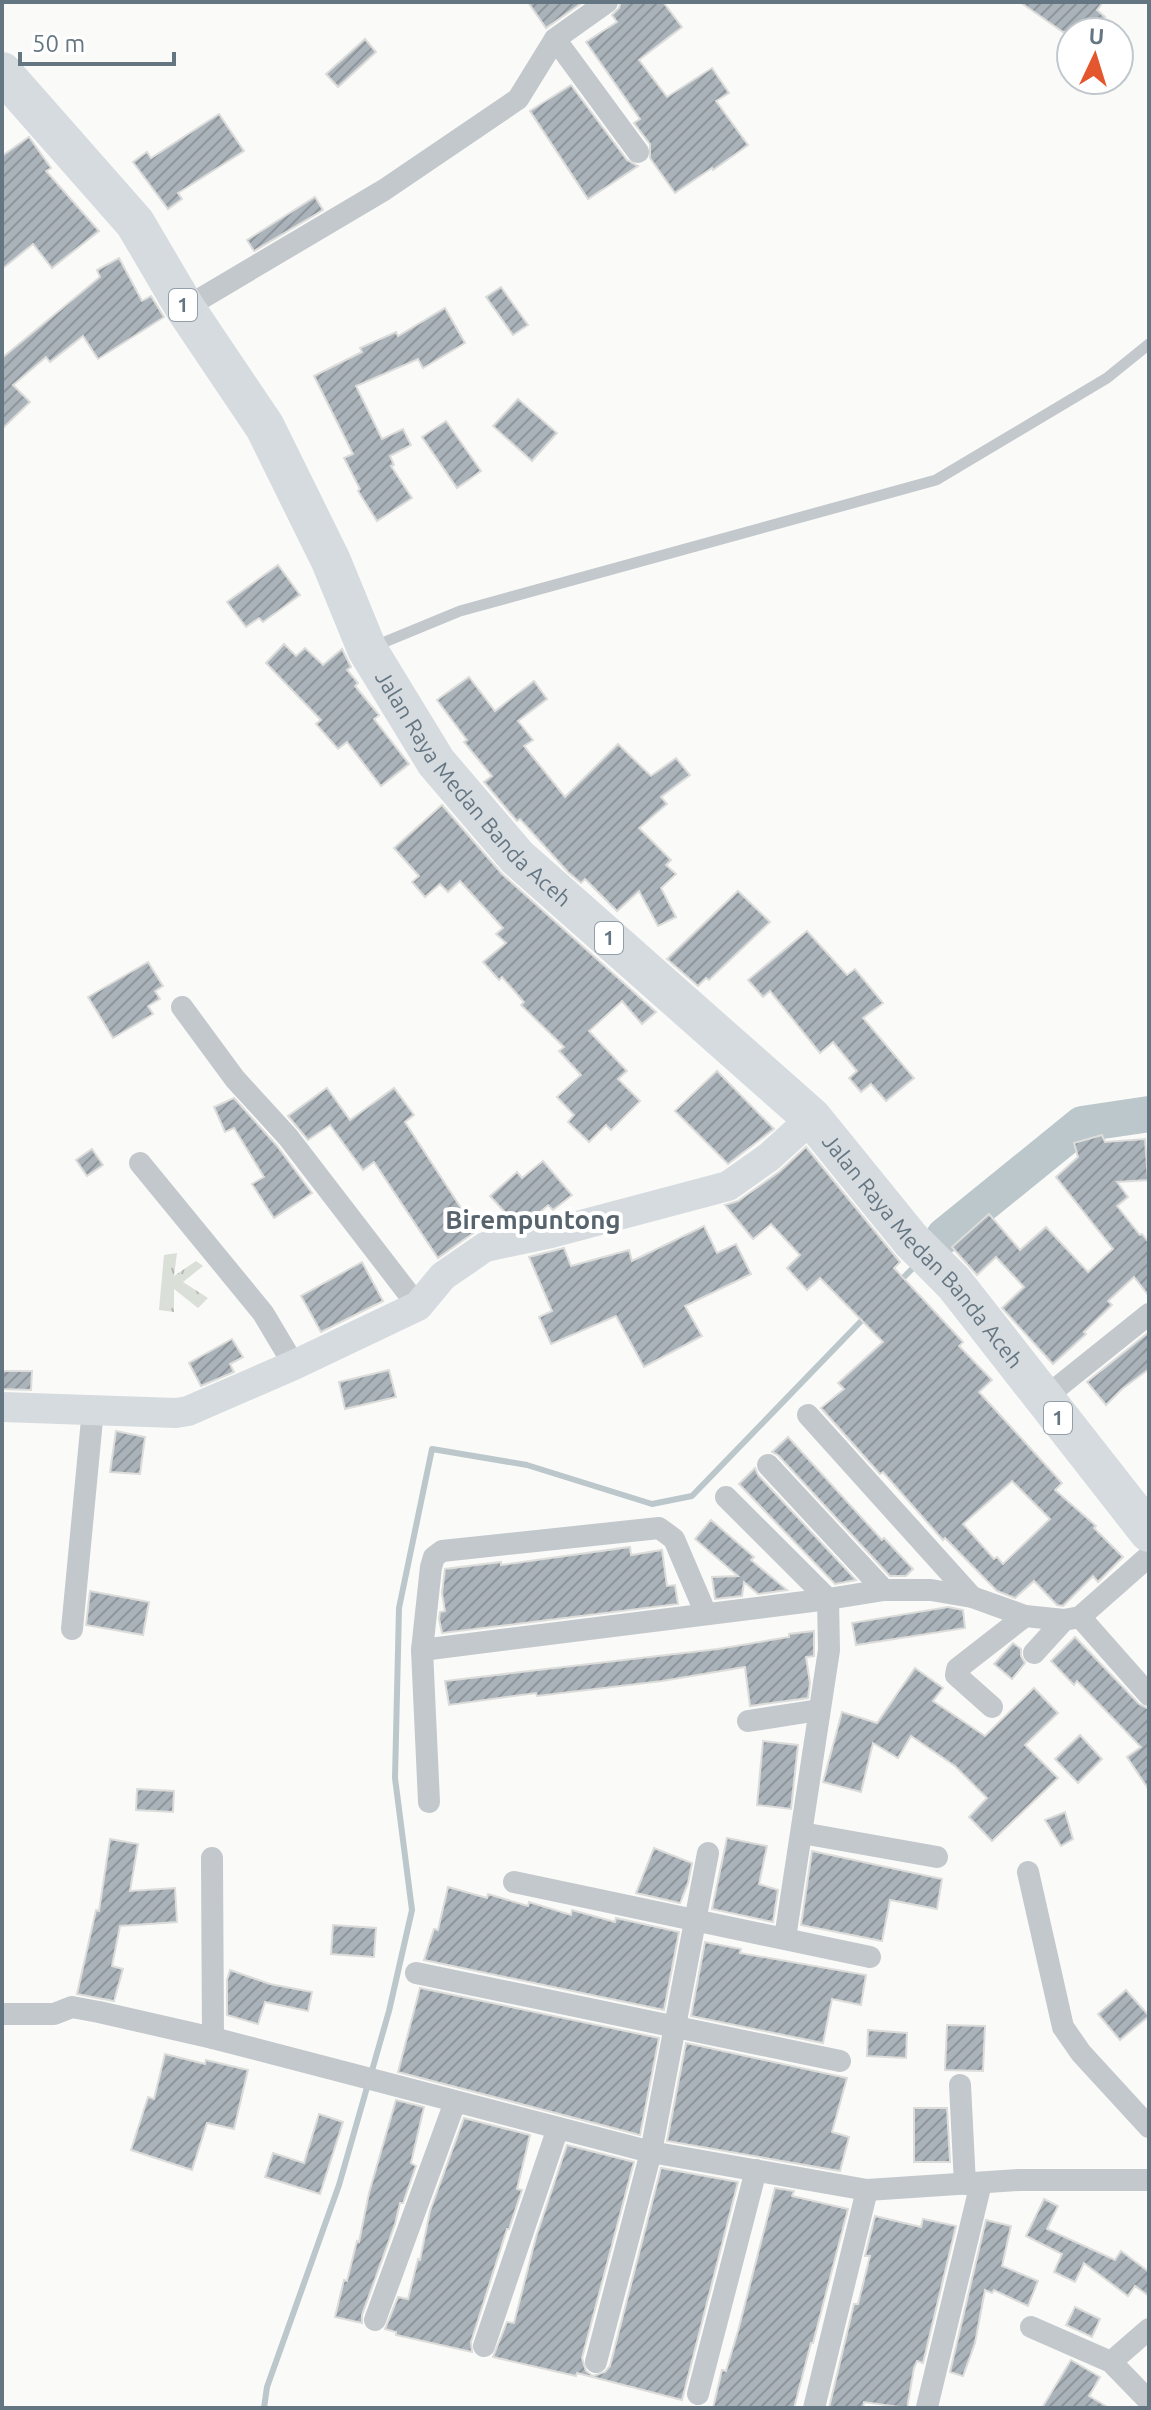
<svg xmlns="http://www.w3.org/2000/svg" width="1151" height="2410" font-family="Ubuntu,sans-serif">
	<defs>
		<pattern id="park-tufts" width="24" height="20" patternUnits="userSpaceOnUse" patternTransform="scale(2)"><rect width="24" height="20" fill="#dadfd7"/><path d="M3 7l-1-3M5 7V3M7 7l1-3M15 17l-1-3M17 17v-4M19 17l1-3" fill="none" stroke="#b4b9b4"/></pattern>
		<pattern id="building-hatch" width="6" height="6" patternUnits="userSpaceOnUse" patternTransform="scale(2)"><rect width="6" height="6" fill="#aab3b9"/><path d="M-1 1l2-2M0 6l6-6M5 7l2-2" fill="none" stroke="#8e969c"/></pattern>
	</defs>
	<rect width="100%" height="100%" fill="#fafaf8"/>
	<polygon fill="url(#park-tufts)" points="177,1253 174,1276 196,1261 203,1266 183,1282 208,1298 198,1308 174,1289 174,1312 159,1310 164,1255"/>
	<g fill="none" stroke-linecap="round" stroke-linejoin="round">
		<g stroke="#bbc7cb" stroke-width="6">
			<polyline points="935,1245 944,1236"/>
			<polyline points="899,1282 916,1265"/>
			<polyline points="371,2074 389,2011 412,1910 395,1778 399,1608 432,1449 527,1465 652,1504 692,1496 866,1316"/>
			<polyline points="264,2408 267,2387 339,2185 368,2084"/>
		</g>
		<polyline stroke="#bbc7cb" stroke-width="36" points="944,1236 1082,1124 1149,1114"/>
	</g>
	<g fill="url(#building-hatch)" stroke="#dcdcda" stroke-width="2" fill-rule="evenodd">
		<polygon points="528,2 583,2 546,28"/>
		<polygon points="621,2 663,2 682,27 639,60 667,97 712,68 729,93 716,101 748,145 713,170 712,168 675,193 650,158 650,144 634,123 640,119 586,42 617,22 612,15 619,8"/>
		<polygon points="1020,2 1103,2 1097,10 1105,17 1094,32 1063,32"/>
		<polygon points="365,39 376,52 338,87 326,74"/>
		<polygon points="571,85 627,160 638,166 588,199 530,111"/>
		<polygon points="219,114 244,151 178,193 182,199 168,209 133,162 147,152 151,158"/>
		<polygon points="29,137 51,168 46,171 99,231 52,268 33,244 2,269 2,156"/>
		<polygon points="315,197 323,210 254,251 247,240"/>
		<polygon points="119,258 142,301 151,296 164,317 98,359 83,336 50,362 46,357 13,385 30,402 2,429 2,358 100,277 97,270"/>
		<polygon points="501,287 528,325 513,335 486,297"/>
		<polygon points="445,308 465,343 423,368 418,359 356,386 382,439 403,429 411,445 390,456 394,465 391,466 412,498 377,521 358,491 360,489 344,458 353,454 314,376 362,352 360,348 396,332 398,336"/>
		<polygon points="518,399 557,433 532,461 493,426"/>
		<polygon points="446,421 481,471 457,488 422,437"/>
		<polygon points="278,565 300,595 263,622 259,618 246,627 227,602"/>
		<polygon points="284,644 296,656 305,648 323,665 342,649 351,667 347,670 358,683 355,686 379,715 374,719 409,764 381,786 347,742 338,749 316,724 321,720 266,663"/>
		<polygon points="469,677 495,711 534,681 547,699 518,721 533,740 524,746 565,797 618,744 651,776 676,758 690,775 661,797 667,804 639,828 671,860 666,865 676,874 661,888 676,917 658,926 639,891 617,911 585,879 581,883 568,872 520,819 517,821 484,782 492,776 464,742 467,740 437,700"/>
		<polygon points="442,805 502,874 656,1012 642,1024 622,1001 589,1031 627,1071 618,1079 640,1101 611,1130 606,1125 589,1142 568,1122 574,1115 557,1097 581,1075 559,1051 564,1047 521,1005 524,1002 502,977 499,980 483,962 506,943 496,934 503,928 460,881 448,892 440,884 425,897 412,882 419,876 394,848"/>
		<polygon points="738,891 770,922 709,980 706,978 698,986 667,959"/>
		<polygon points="807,931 847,975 855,969 883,1003 863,1018 914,1078 886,1101 871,1084 861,1092 849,1078 857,1071 833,1042 820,1053 770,991 763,997 748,980"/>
		<polygon points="148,962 163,986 155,991 160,999 148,1006 153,1014 113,1038 88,997"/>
		<polygon points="717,1071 774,1129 728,1164 675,1111"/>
		<polygon points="327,1088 350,1120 394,1088 414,1115 405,1122 476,1231 438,1258 374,1162 363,1170 330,1125 308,1140 288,1116"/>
		<polygon points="234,1098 277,1146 312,1193 274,1218 252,1184 264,1177 234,1128 225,1132 214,1107"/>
		<polygon points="1102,1135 1105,1142 1145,1139 1148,1180 1117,1182 1128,1197 1117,1206 1140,1235 1142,1234 1149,1243 1149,1296 1134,1277 1108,1301 1112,1305 1084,1332 1086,1334 1053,1364 1002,1308 1024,1287 996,1257 977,1275 952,1247 989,1214 1020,1250 1046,1227 1088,1272 1113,1249 1056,1177 1078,1157 1074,1143"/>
		<path d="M 806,1147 L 900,1262 L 894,1268 L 963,1342 L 959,1346 L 992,1380 L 979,1392 L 1062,1483 L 1055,1490 L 1096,1526 L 1094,1528 L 1123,1557 L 1098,1582 L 1093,1576 L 1063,1606 L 1057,1605 L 1034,1581 L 1015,1598 L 997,1591 L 945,1538 L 943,1540 L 883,1472 L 880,1474 L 821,1408 L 844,1389 L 838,1383 L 883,1342 L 820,1278 L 807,1290 L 787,1268 L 800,1255 L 771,1224 L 753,1239 L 725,1205 L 738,1201 L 779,1172 ZM 1012,1481 L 1050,1519 L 1003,1564 L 997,1557 L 994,1559 L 963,1524 Z"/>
		<polygon points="92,1149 103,1165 87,1176 76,1160"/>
		<polygon points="543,1161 572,1195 553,1210 548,1205 532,1219 514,1222 490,1196 517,1172 522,1178"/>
		<polygon points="704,1226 717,1253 736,1244 751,1274 685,1306 702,1336 644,1367 616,1316 551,1344 539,1317 552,1311 529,1257 564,1248 571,1266 629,1250 632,1261"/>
		<polygon points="362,1262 383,1301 321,1332 301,1296"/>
		<polygon points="1149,1332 1149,1369 1122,1389 1106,1405 1087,1382"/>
		<polygon points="232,1339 243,1357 230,1364 234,1372 201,1386 189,1363"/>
		<polygon points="389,1370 396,1397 345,1409 339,1382"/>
		<polygon points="2,1371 32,1371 31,1390 2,1389"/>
		<polygon points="116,1431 145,1437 140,1474 110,1472"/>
		<polygon points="788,1437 882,1540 884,1538 913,1569 906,1576 890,1576 778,1455 772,1452"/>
		<polygon points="755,1468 758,1475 856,1580 835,1584 739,1484"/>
		<polygon points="711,1520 754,1557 751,1560 787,1590 758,1594 744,1582 742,1596 715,1599 712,1577 738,1576 695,1539"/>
		<polygon points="630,1547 631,1555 662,1550 667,1586 675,1585 678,1604 442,1633 439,1619 440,1612 445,1611 442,1593 445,1569 501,1562 501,1565"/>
		<polygon points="90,1591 149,1602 143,1635 86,1625"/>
		<polygon points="948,1607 963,1610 965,1628 856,1645 852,1623"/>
		<polygon points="814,1631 814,1656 806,1657 810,1683 808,1698 750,1706 745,1667 662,1681 537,1696 536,1693 449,1705 445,1681 718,1649 789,1637 789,1634"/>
		<polygon points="1075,1637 1139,1704 1149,1709 1149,1790 1127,1757 1141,1747 1077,1681 1074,1685 1051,1661"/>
		<polygon points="1013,1643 1021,1649 1021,1656 1025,1663 1012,1679 994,1664"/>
		<polygon points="915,1668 943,1688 933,1701 985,1736 1034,1688 1058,1713 1025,1745 1058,1778 992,1841 969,1817 987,1798 955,1766 911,1736 898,1758 873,1743 861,1792 823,1782 842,1712 877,1723"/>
		<polygon points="1080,1735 1102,1759 1078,1783 1055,1759"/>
		<polygon points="763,1741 798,1745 791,1809 757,1805"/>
		<polygon points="137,1789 174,1791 173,1812 136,1810"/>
		<polygon points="1065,1812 1073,1839 1061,1846 1045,1820"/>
		<polygon points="727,1838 767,1846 759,1884 778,1890 773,1922 712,1909"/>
		<polygon points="110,1839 138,1844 130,1891 175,1888 177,1922 120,1926 112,1966 123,1969 114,2001 77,1994 96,1910 99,1911"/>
		<polygon points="654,1848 692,1863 688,1883 680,1903 636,1893"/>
		<polygon points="812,1851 942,1879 937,1909 890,1900 882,1941 801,1925"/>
		<polygon points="448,1887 487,1898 488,1894 528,1906 529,1902 571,1915 572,1910 615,1922 616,1918 679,1932 664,2010 424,1960 434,1929 438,1930"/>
		<polygon points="333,1925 376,1928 374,1957 331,1954"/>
		<polygon points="705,1942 741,1949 740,1953 866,1975 861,2005 832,1999 823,2043 691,2016"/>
		<polygon points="230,1970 270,1984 312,1992 308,2011 265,2002 258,2024 227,2015 227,1980"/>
		<polygon points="420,1988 659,2038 640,2135 398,2072"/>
		<polygon points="1126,1990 1149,2016 1120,2040 1098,2014"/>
		<polygon points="947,2025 985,2026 983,2071 945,2070"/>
		<polygon points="868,2030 907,2033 906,2058 867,2056"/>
		<polygon points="686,2043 847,2078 832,2132 849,2137 840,2171 667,2141"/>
		<polygon points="165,2054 205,2064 206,2060 248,2070 234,2129 207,2123 192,2170 131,2150 148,2097 154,2099"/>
		<polygon points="396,2100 424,2107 411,2163 416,2166 403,2203 400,2203 395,2224 362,2315 362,2323 335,2317 344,2280 347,2281 357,2241 359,2242 369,2193"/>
		<polygon points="914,2108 947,2108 950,2162 914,2162"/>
		<polygon points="319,2114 343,2122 320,2194 265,2177 273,2153 304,2163"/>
		<polygon points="464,2118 530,2135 517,2189 522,2190 509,2229 507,2229 471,2342 472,2352 396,2335 396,2332 385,2329 398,2297 408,2299 418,2259 420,2260 430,2211"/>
		<polygon points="567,2145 634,2162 582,2358 586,2371 593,2376 605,2372 610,2366 661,2168 738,2182 682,2400 577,2373 576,2376 493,2357 507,2322 514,2323 536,2237"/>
		<polygon points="775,2188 794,2191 792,2196 848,2209 813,2343 811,2343 794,2408 713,2408 722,2370 726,2371 738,2331"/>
		<polygon points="1044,2199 1058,2206 1047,2229 1115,2260 1121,2251 1149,2272 1149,2296 1135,2286 1128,2296 1084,2263 1075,2282 1054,2272 1062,2254 1026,2236"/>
		<polygon points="875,2216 921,2227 923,2219 956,2226 923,2363 917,2361 914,2368 907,2408 864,2402 863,2408 829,2408 854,2304 858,2304 870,2256 865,2256"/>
		<polygon points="986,2220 1011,2226 1002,2266 1038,2281 1028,2306 994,2290 992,2293 985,2290 975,2343 963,2376 950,2372"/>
		<polygon points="1075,2307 1100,2319 1092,2337 1066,2325"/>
		<polygon points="1071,2360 1100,2377 1089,2396 1109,2408 1042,2408"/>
	</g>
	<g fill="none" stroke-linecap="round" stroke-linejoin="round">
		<polyline stroke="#c3c8cc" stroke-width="11" points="375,646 460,611 936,480 1107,378 1149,344"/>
		<g stroke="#c3c8cc" stroke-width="22">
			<polyline points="555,39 638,152"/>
			<polyline points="185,308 384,190 518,99 555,39 607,2"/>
			<polyline points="182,1007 235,1079 288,1137 418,1306"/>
			<polyline points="140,1163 263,1313 294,1365"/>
			<polyline points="1043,1399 1149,1314"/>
			<polyline points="808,1415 972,1597"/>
			<polyline points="768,1465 884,1590"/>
			<polyline points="726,1497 828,1599 829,1650 785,1938"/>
			<polyline points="1080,1617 1149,1695"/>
			<polyline points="72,1629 93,1409"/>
			<polyline points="422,1650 828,1599 884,1590 931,1590 972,1597 1025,1616 1064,1620 1080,1617 1149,1556"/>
			<polyline points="1034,1653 1064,1620"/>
			<polyline points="992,1707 956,1675 957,1669 1025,1616"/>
			<polyline points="748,1721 819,1710"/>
			<polyline points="429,1802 422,1650 431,1567 434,1557 442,1551 659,1528 674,1539 706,1614"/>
			<polyline points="802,1833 937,1857"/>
			<polyline points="212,1858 213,2038"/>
			<polyline points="1028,1872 1063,2027 1081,2053 1149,2127"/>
			<polyline points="514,1882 870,1957"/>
			<polyline points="416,1973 840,2061"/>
			<polyline points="2,2014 54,2014 72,2007 99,2012 213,2038 651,2152 867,2190 1019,2180 1149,2180"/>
			<polyline points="960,2085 965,2184"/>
			<polyline points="375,2320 455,2102"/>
			<polyline points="1031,2327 1111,2362 1149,2401"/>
			<polyline points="484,2346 558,2128"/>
			<polyline points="596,2362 651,2152 708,1853"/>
			<polyline points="1111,2362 1149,2329"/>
			<polyline points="698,2394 756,2170"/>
			<polyline points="927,2407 981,2183"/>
			<polyline points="814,2408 867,2190"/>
		</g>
		<polyline stroke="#d6dbdf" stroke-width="30" points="2,1407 176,1413 188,1411 294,1365 418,1306 443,1276 485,1247 551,1233 728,1186 769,1157 812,1118"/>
		<path stroke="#d6dbdf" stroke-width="40" id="s1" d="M 2,72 L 135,223 L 185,308 L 265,427 L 331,561 L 367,649 L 436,762 L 517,857 L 812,1118 L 911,1240 L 954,1283 L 1149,1532"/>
	</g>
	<g text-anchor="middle" stroke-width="8" stroke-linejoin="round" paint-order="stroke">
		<g fill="#fff" stroke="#939fa8" stroke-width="2">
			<rect x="169" y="289" width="28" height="32" rx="6"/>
			<rect x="595" y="922" width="28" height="32" rx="6"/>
			<rect x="1044" y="1402" width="28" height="32" rx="6"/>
		</g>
		<g font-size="20" font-weight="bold" fill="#657683">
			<text x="183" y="312">1</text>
			<text x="609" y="945">1</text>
			<text x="1058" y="1425">1</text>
		</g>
		<g font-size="22" fill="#657683" stroke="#fff">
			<text dy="8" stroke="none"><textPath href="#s1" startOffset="864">Jalan Raya Medan Banda Aceh</textPath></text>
			<text dy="8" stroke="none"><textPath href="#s1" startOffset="1512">Jalan Raya Medan Banda Aceh</textPath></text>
		</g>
		<g font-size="26" font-weight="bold" fill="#57646e" stroke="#fff">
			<text x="533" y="1229">Birempuntong</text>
		</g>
	</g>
	<rect width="1151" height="2410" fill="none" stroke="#657683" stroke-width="8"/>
	<g transform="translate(1095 56) rotate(4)"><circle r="38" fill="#ffffff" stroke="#c1c8cd" stroke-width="2"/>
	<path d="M0-6L14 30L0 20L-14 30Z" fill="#e4572e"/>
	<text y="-12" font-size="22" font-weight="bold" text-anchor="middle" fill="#657683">U</text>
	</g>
	<path d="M20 52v12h154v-12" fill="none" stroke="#657683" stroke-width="4"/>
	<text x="32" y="52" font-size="24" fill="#657683" stroke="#ffffff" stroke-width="6" paint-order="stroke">50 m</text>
</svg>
